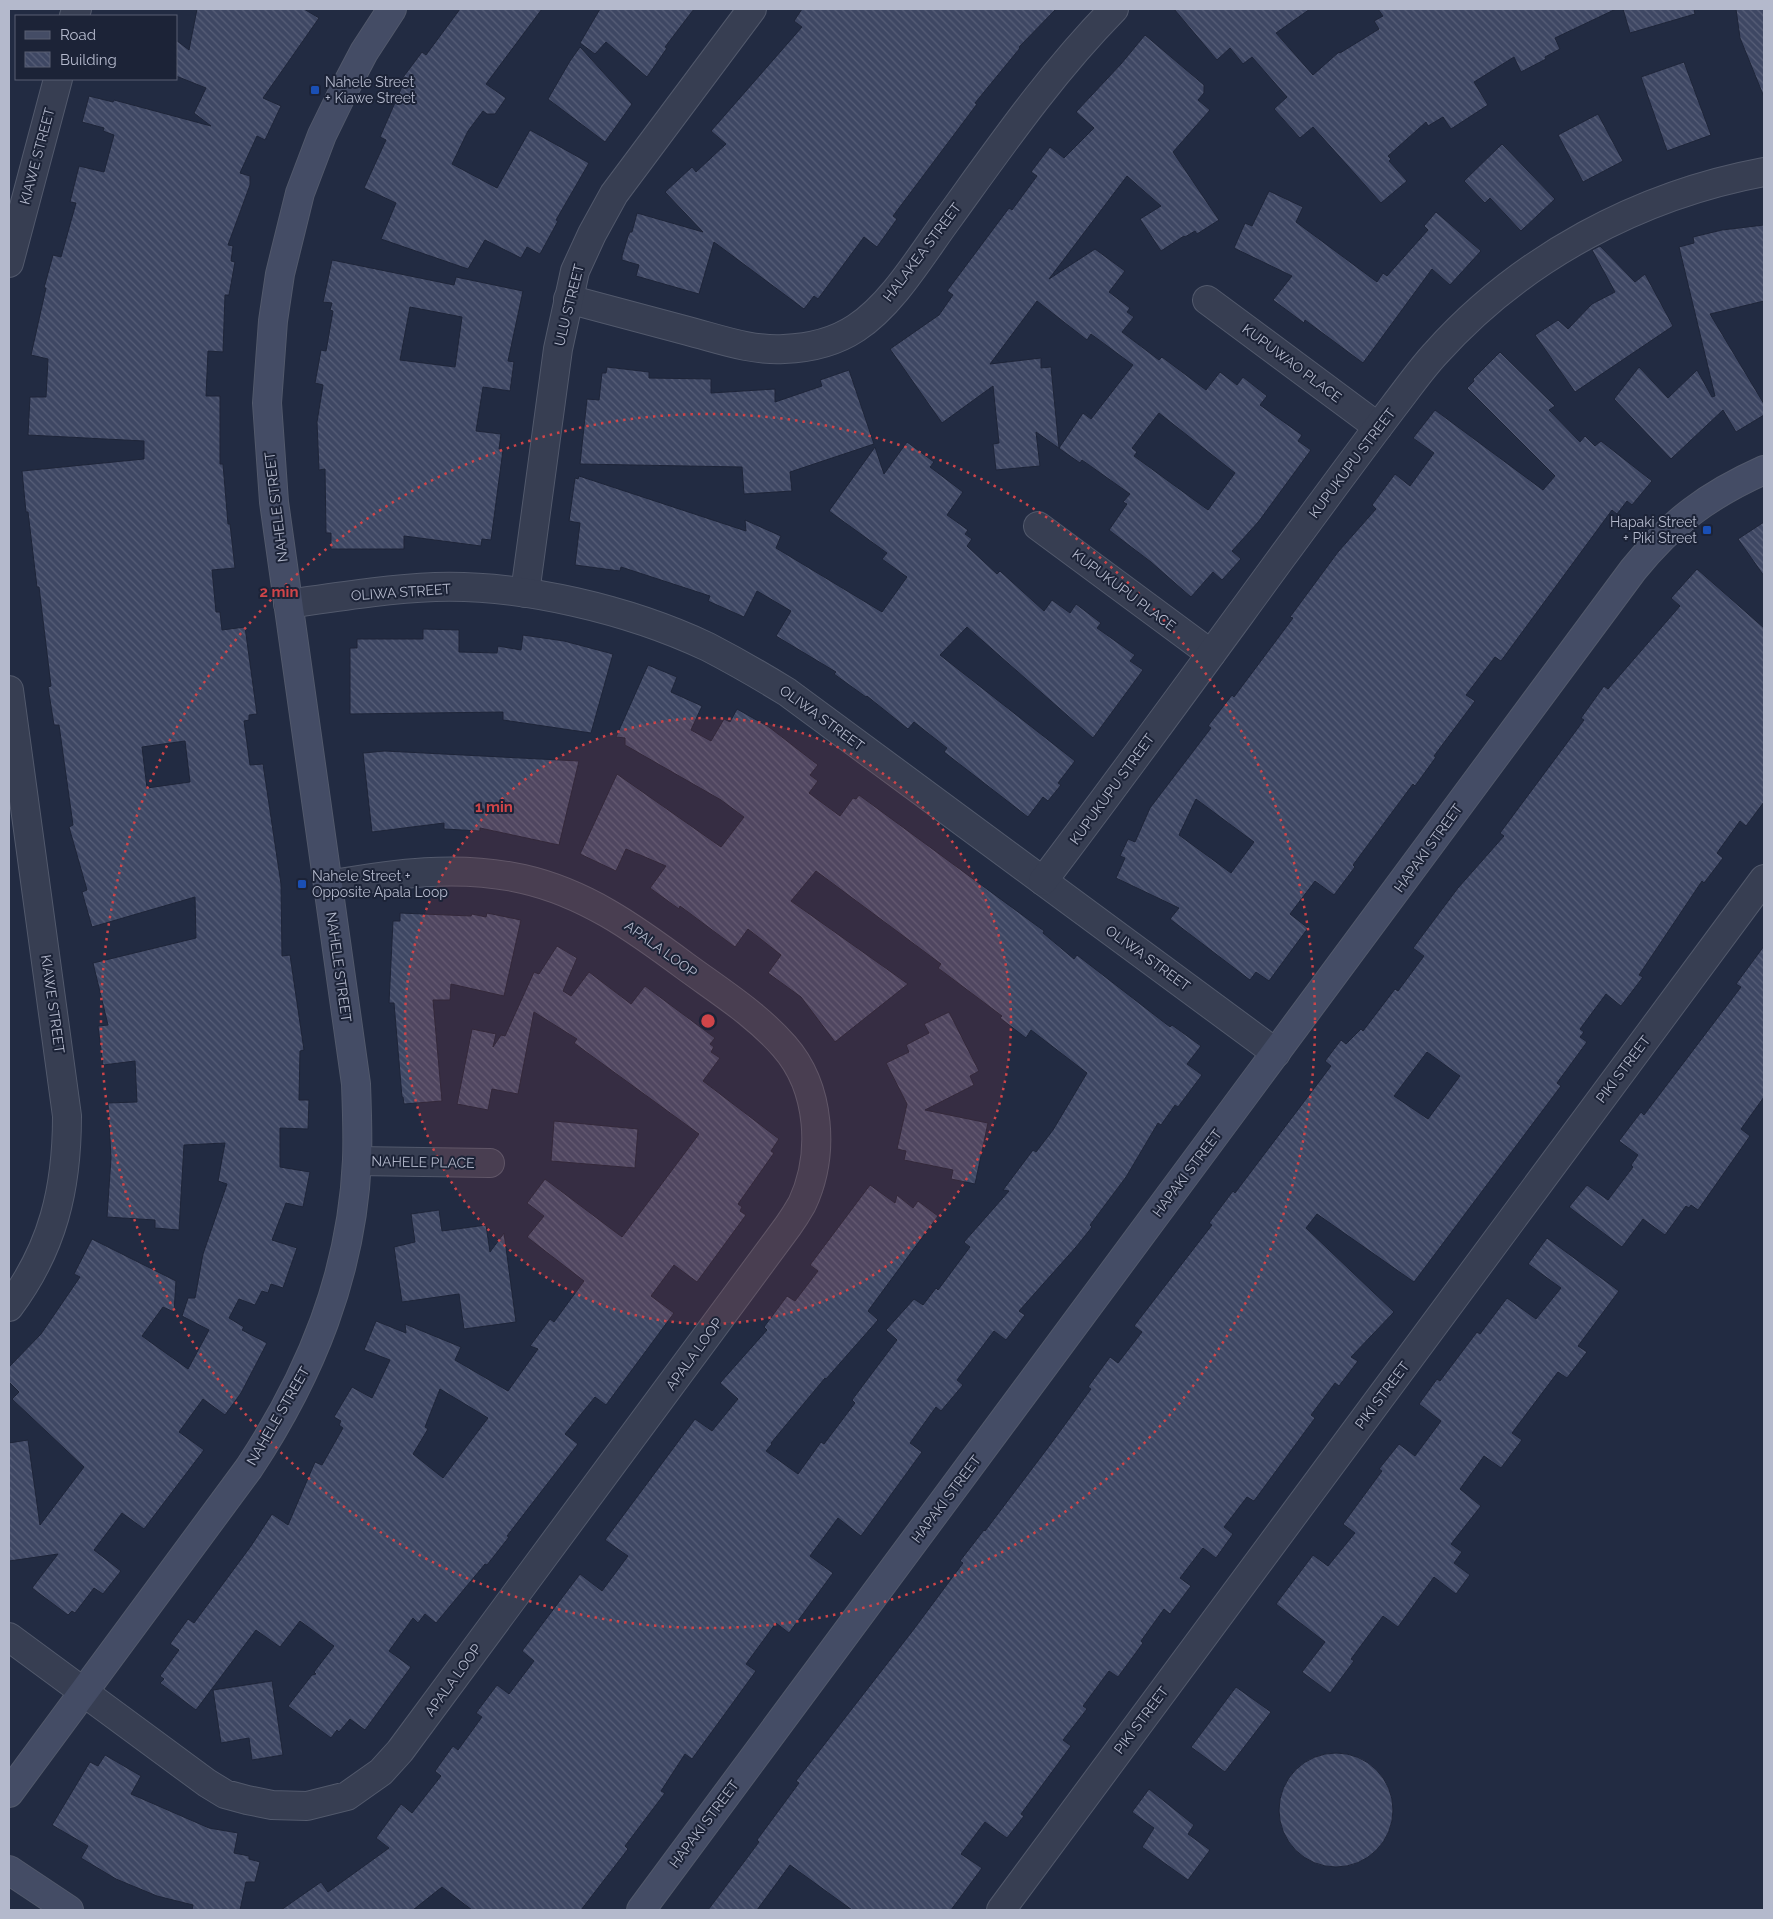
<svg xmlns="http://www.w3.org/2000/svg" width="1773" height="1919" font-family="Raleway,sans-serif">
	<defs>
		<pattern id="building-back-hatch" width="6" height="6" patternUnits="userSpaceOnUse" patternTransform="scale(1.25)"><rect width="6" height="6" fill="#3e4763"/><path d="M-1 5l2 2M0 0l6 6M5-1l2 2" fill="none" stroke="#585f78"/></pattern>
	</defs>
	<rect width="100%" height="100%" fill="#222b42"/>
	<g fill="url(#building-back-hatch)" stroke="#1e2539" fill-rule="evenodd">
		<path d="M 197,9 L 304,9 L 319,18 L 263,98 L 281,106 L 265,140 L 257,136 L 240,173 L 250,176 L 250,185 L 228,245 L 233,246 L 231,261 L 235,262 L 229,295 L 225,295 L 223,352 L 208,351 L 206,396 L 220,396 L 220,464 L 223,464 L 228,524 L 230,524 L 235,568 L 212,570 L 216,612 L 220,612 L 222,630 L 245,627 L 257,714 L 249,715 L 249,720 L 244,721 L 250,765 L 263,764 L 281,884 L 282,956 L 290,955 L 304,1050 L 300,1051 L 299,1100 L 309,1100 L 308,1129 L 280,1128 L 280,1167 L 310,1172 L 303,1207 L 286,1203 L 272,1240 L 297,1248 L 283,1288 L 271,1284 L 268,1293 L 262,1291 L 255,1305 L 239,1299 L 229,1318 L 244,1327 L 242,1330 L 267,1343 L 241,1393 L 225,1415 L 203,1399 L 179,1432 L 204,1450 L 144,1529 L 122,1513 L 94,1550 L 121,1571 L 103,1594 L 94,1588 L 75,1613 L 72,1611 L 68,1615 L 32,1588 L 58,1554 L 9,1561 L 9,1443 L 28,1440 L 40,1525 L 84,1467 L 12,1399 L 19,1392 L 9,1382 L 9,1367 L 41,1334 L 80,1277 L 74,1274 L 92,1239 L 176,1281 L 174,1312 L 163,1307 L 142,1336 L 188,1369 L 209,1330 L 182,1316 L 188,1298 L 195,1298 L 203,1254 L 227,1184 L 218,1181 L 225,1143 L 184,1145 L 179,1230 L 155,1228 L 155,1220 L 107,1217 L 111,1158 L 108,1103 L 137,1102 L 135,1061 L 103,1065 L 98,1026 L 108,1025 L 93,963 L 196,938 L 195,897 L 92,927 L 82,892 L 87,890 L 69,827 L 73,825 L 59,725 L 54,725 L 48,687 L 51,686 L 39,587 L 37,587 L 28,512 L 26,512 L 22,471 L 144,459 L 144,441 L 28,435 L 30,397 L 46,397 L 48,359 L 31,355 L 46,288 L 44,288 L 53,255 L 61,257 L 76,203 L 70,202 L 79,166 L 104,172 L 114,135 L 103,131 L 104,128 L 82,122 L 89,96 L 113,102 L 114,100 L 211,126 L 194,113 L 206,88 L 176,76 L 176,40 L 189,50 ZM 185,741 L 190,782 L 147,788 L 142,747 Z"/>
		<polygon points="460,9 542,9 486,84 506,98 495,114 487,114 483,111 468,131 452,164 497,188 530,130 589,163 556,220 558,221 540,254 527,247 521,258 485,240 468,269 381,239 396,203 364,188 386,140 380,137 404,82 401,80 422,52 426,55"/>
		<polygon points="600,9 694,9 665,47 667,48 647,77 606,42 595,54 580,43"/>
		<polygon points="802,9 1056,9 1019,47 1020,48 975,103 977,104 893,216 897,219 877,247 864,237 818,299 814,296 804,309 714,242 699,294 636,276 639,265 622,260 622,256 628,236 630,232 632,232 637,213 703,232 665,192 692,167 696,172 726,144 711,131 802,27 794,21"/>
		<polygon points="1174,9 1310,9 1276,33 1313,75 1339,52 1340,53 1379,29 1374,21 1383,16 1378,9 1616,9 1555,38 1560,49 1545,57 1546,59 1521,72 1514,57 1474,82 1488,105 1451,129 1443,117 1428,126 1426,122 1388,156 1391,159 1389,161 1407,181 1381,203 1313,127 1300,138 1274,109 1287,97 1252,57 1243,64 1230,48 1217,60"/>
		<polygon points="1623,9 1694,9 1695,14 1630,33"/>
		<polygon points="1736,9 1764,9 1764,97 1740,38"/>
		<path d="M 1145,35 L 1204,85 L 1204,93 L 1198,100 L 1210,110 L 1173,152 L 1219,220 L 1197,234 L 1195,231 L 1185,237 L 1184,236 L 1161,251 L 1140,219 L 1161,206 L 1127,176 L 1049,279 L 1095,249 L 1125,271 L 1109,292 L 1130,308 L 1127,312 L 1134,317 L 1122,332 L 1159,360 L 1162,357 L 1206,390 L 1220,372 L 1237,385 L 1243,377 L 1267,396 L 1260,405 L 1302,435 L 1298,441 L 1311,450 L 1259,521 L 1232,551 L 1241,559 L 1222,580 L 1213,572 L 1191,597 L 1151,562 L 1109,530 L 1127,504 L 1123,502 L 1130,494 L 1082,460 L 1080,463 L 1036,432 L 1040,466 L 996,470 L 993,444 L 999,443 L 993,386 L 942,423 L 890,349 L 939,315 L 953,295 L 947,291 L 1009,208 L 1012,210 L 1037,176 L 1031,172 L 1050,147 L 1064,158 L 1094,128 L 1076,112 L 1121,64 ZM 1037,301 L 1087,340 L 1091,334 L 1133,365 L 1091,419 L 1083,413 L 1059,448 L 1051,367 L 1041,368 L 1041,358 L 990,364 ZM 1159,413 L 1235,473 L 1208,510 L 1134,456 L 1137,452 L 1132,448 Z"/>
		<polygon points="580,47 632,104 605,142 548,99 570,61"/>
		<polygon points="1684,62 1711,135 1667,151 1641,77"/>
		<polygon points="1598,114 1623,161 1583,182 1558,135"/>
		<polygon points="1502,144 1555,199 1521,231 1490,198 1485,203 1464,181"/>
		<polygon points="1269,191 1303,207 1296,222 1377,282 1383,273 1387,276 1428,230 1424,226 1436,212 1481,251 1450,285 1432,269 1363,363 1305,320 1304,323 1273,300 1292,276 1234,248 1245,223 1252,226"/>
		<polygon points="1764,225 1764,301 1710,314 1764,404 1764,415 1736,432 1723,410 1671,459 1614,399 1639,367 1668,398 1697,370 1712,397 1715,396 1679,247 1694,243 1693,237 1722,230"/>
		<polygon points="1600,246 1635,282 1645,274 1673,326 1575,392 1535,335 1558,320 1568,329 1592,304 1615,292 1592,250"/>
		<path d="M 332,260 L 454,285 L 456,277 L 523,291 L 508,361 L 514,362 L 510,391 L 483,387 L 476,431 L 501,434 L 499,449 L 503,450 L 491,540 L 482,539 L 481,546 L 404,536 L 404,549 L 331,549 L 331,533 L 326,533 L 325,469 L 319,470 L 317,422 L 323,385 L 315,383 L 321,350 L 326,351 L 333,311 L 330,310 L 332,303 L 323,302 ZM 410,307 L 462,317 L 455,367 L 400,360 Z"/>
		<path d="M 1500,352 L 1555,406 L 1549,410 L 1580,442 L 1585,436 L 1595,446 L 1601,441 L 1652,481 L 1632,505 L 1627,501 L 1617,514 L 1612,510 L 1501,661 L 1495,657 L 1466,695 L 1475,701 L 1434,756 L 1436,757 L 1415,786 L 1413,784 L 1353,865 L 1355,867 L 1334,895 L 1315,881 L 1290,914 L 1308,928 L 1269,981 L 1256,972 L 1250,980 L 1170,919 L 1179,908 L 1116,878 L 1125,858 L 1120,856 L 1128,839 L 1135,842 L 1150,808 L 1211,728 L 1208,726 L 1232,695 L 1234,697 L 1293,618 L 1290,617 L 1338,552 L 1376,509 L 1372,505 L 1395,474 L 1410,486 L 1434,453 L 1413,438 L 1435,410 L 1543,490 L 1555,476 L 1467,388 L 1474,381 L 1473,379 ZM 1196,799 L 1254,842 L 1231,873 L 1179,835 Z"/>
		<polygon points="607,367 649,372 649,378 711,379 711,393 775,389 775,402 822,386 820,380 849,370 874,444 790,472 792,491 744,494 742,467 580,464 587,399 599,400 602,373 606,373"/>
		<polygon points="907,442 934,462 930,467 963,492 947,515 968,530 965,534 972,539 967,546 997,574 1000,571 1044,611 1052,600 1070,613 1076,604 1101,623 1097,628 1135,655 1130,661 1143,670 1093,738 967,627 940,655 1075,761 1058,783 1061,785 1048,801 1043,797 1028,817 944,752 947,748 914,722 908,729 867,696 866,697 834,674 836,672 776,636 791,611 757,591 744,617 708,601 710,596 621,567 620,571 575,565 580,523 569,521 575,478 578,479 579,476 746,531 745,520 781,536 776,548 882,612 907,577 882,559 887,553 829,511 875,447 884,474"/>
		<polygon points="1764,522 1764,576 1738,539"/>
		<path d="M 1697,569 L 1764,628 L 1764,802 L 1746,826 L 1740,821 L 1717,853 L 1723,858 L 1704,883 L 1702,881 L 1639,975 L 1643,977 L 1621,1006 L 1606,994 L 1580,1029 L 1584,1032 L 1580,1037 L 1587,1042 L 1557,1083 L 1561,1086 L 1414,1282 L 1317,1214 L 1306,1228 L 1394,1312 L 1351,1357 L 1358,1361 L 1339,1386 L 1335,1383 L 1311,1415 L 1315,1418 L 1254,1501 L 1247,1497 L 1224,1527 L 1233,1534 L 1216,1558 L 1203,1548 L 1180,1578 L 1191,1586 L 1170,1614 L 1164,1609 L 1141,1641 L 1143,1643 L 1118,1677 L 1109,1671 L 1083,1706 L 1087,1709 L 1063,1740 L 1071,1746 L 1021,1814 L 1024,1816 L 1007,1838 L 985,1822 L 961,1854 L 982,1868 L 951,1910 L 852,1910 L 790,1865 L 757,1910 L 708,1910 L 759,1842 L 757,1840 L 799,1783 L 796,1781 L 914,1629 L 963,1563 L 960,1561 L 984,1530 L 985,1531 L 1050,1445 L 1091,1389 L 1088,1387 L 1110,1357 L 1118,1363 L 1142,1332 L 1134,1326 L 1212,1225 L 1209,1223 L 1233,1191 L 1235,1193 L 1331,1066 L 1325,1061 L 1341,1040 L 1346,1044 L 1361,1029 L 1363,1031 L 1395,989 L 1398,991 L 1424,956 L 1413,948 L 1458,888 L 1504,836 L 1500,833 L 1584,720 L 1581,718 L 1604,686 L 1608,689 L 1680,606 L 1671,598 ZM 1427,1052 L 1460,1076 L 1428,1119 L 1394,1096 Z"/>
		<polygon points="423,629 459,630 459,652 497,653 498,646 521,650 523,635 564,641 613,654 591,733 503,720 503,712 350,714 350,648 357,648 357,639 423,639"/>
		<polygon points="648,665 677,677 671,692 702,706 691,730 711,741 724,719 730,722 737,709 769,727 818,765 810,775 818,781 809,793 840,816 853,798 856,799 859,795 1044,931 1043,933 1074,959 1077,955 1170,1027 1172,1025 1201,1046 1187,1064 1202,1075 1178,1107 1175,1105 1161,1125 1158,1123 1126,1177 1090,1225 1092,1227 1076,1247 1019,1311 1025,1315 1006,1340 994,1331 957,1380 963,1385 941,1411 936,1407 910,1443 922,1452 861,1536 838,1518 810,1556 833,1573 789,1633 776,1623 746,1664 756,1671 692,1759 685,1754 661,1791 665,1793 625,1846 628,1849 581,1910 472,1910 442,1887 413,1910 281,1910 321,1882 328,1892 389,1848 376,1838 401,1804 412,1813 441,1776 435,1771 453,1746 458,1750 482,1717 476,1713 497,1685 509,1694 534,1661 522,1651 580,1574 602,1591 628,1556 605,1540 695,1419 712,1431 738,1399 720,1383 767,1330 764,1327 787,1296 795,1301 818,1271 810,1265 870,1185 895,1203 897,1195 913,1208 918,1201 938,1216 868,1311 878,1320 826,1379 825,1378 771,1443 772,1444 766,1451 798,1474 821,1442 824,1444 855,1403 852,1400 897,1340 886,1330 914,1299 923,1305 936,1288 938,1290 970,1247 964,1242 1009,1191 1003,1190 1033,1150 1036,1152 1053,1130 1087,1073 1031,1030 1026,1038 1000,1018 1002,1016 938,968 941,964 816,871 791,901 908,984 835,1042 801,997 768,973 781,955 748,929 735,947 680,906 679,909 650,888 666,866 626,849 616,871 580,854 617,774 721,847 744,817 721,800 625,745 625,738 616,737"/>
		<polygon points="385,751 579,761 559,845 480,828 480,831 444,829 444,823 372,832 363,753"/>
		<polygon points="400,913 471,916 472,914 486,917 487,913 521,920 504,996 451,984 450,1000 433,1000 442,1101 404,1104 403,1097 402,1097 394,1003 389,1003 393,921 400,921"/>
		<path d="M 557,946 L 577,958 L 563,991 L 571,996 L 589,972 L 631,1004 L 645,986 L 715,1038 L 710,1044 L 714,1047 L 711,1052 L 720,1058 L 703,1081 L 779,1139 L 771,1151 L 774,1153 L 738,1204 L 742,1207 L 740,1211 L 746,1215 L 697,1282 L 674,1265 L 651,1296 L 674,1313 L 606,1405 L 595,1397 L 565,1434 L 578,1444 L 507,1536 L 509,1537 L 487,1565 L 485,1564 L 436,1623 L 425,1614 L 418,1623 L 413,1618 L 389,1651 L 411,1667 L 365,1730 L 350,1719 L 339,1732 L 337,1730 L 331,1738 L 288,1706 L 312,1675 L 316,1674 L 314,1672 L 334,1646 L 300,1621 L 280,1647 L 256,1630 L 196,1710 L 160,1683 L 164,1679 L 160,1676 L 179,1650 L 170,1644 L 188,1619 L 194,1623 L 251,1546 L 272,1514 L 288,1525 L 315,1462 L 322,1465 L 343,1428 L 339,1425 L 341,1421 L 334,1417 L 352,1387 L 372,1398 L 390,1360 L 364,1350 L 376,1321 L 406,1333 L 405,1324 L 461,1347 L 455,1360 L 508,1391 L 538,1349 L 530,1346 L 550,1319 L 554,1322 L 584,1281 L 527,1237 L 544,1216 L 527,1203 L 545,1179 L 622,1237 L 699,1134 L 574,1043 L 577,1039 L 534,1012 L 518,1094 L 492,1089 L 488,1110 L 457,1104 L 472,1029 L 496,1034 L 493,1047 L 501,1035 L 505,1036 L 534,972 L 539,974 ZM 440,1389 L 488,1418 L 443,1478 L 413,1454 L 428,1429 L 425,1427 Z"/>
		<polygon points="1764,946 1764,1097 1741,1129 1750,1136 1698,1210 1691,1205 1689,1208 1686,1206 1665,1235 1643,1219 1622,1247 1569,1207 1587,1185 1608,1200 1633,1167 1631,1165 1638,1155 1619,1141 1641,1112 1644,1115 1741,987 1736,984"/>
		<polygon points="949,1012 979,1071 970,1076 974,1085 925,1110 988,1123 975,1184 951,1179 953,1170 904,1160 906,1151 897,1149 907,1104 886,1063 909,1052 906,1045 929,1033 924,1024"/>
		<polygon points="554,1121 638,1129 635,1168 551,1161"/>
		<polygon points="439,1210 442,1231 486,1225 490,1252 504,1233 516,1322 464,1329 459,1294 402,1302 394,1247 415,1242 411,1214"/>
		<polygon points="1547,1238 1619,1291 1578,1346 1587,1352 1567,1378 1558,1372 1512,1433 1522,1440 1501,1468 1484,1456 1460,1489 1481,1506 1451,1544 1462,1552 1454,1563 1470,1575 1456,1594 1434,1577 1398,1627 1383,1616 1351,1659 1354,1661 1330,1693 1302,1672 1325,1642 1276,1604 1313,1555 1328,1566 1355,1533 1343,1524 1382,1471 1379,1469 1399,1444 1415,1456 1441,1421 1419,1404 1437,1379 1440,1381 1477,1332 1480,1334 1507,1298 1536,1319 1561,1288 1528,1264"/>
		<polygon points="272,1681 283,1755 252,1760 249,1738 221,1743 213,1690"/>
		<polygon points="1236,1687 1271,1712 1225,1772 1191,1747"/>
		<circle cx="1336" cy="1810" r="57"/>
		<polygon points="105,1755 141,1776 131,1794 209,1828 238,1833 234,1853 249,1856 249,1859 260,1862 255,1882 246,1882 240,1910 192,1910 193,1905 157,1896 116,1879 81,1858 88,1846 52,1825 90,1762 98,1766"/>
		<polygon points="1149,1789 1194,1825 1188,1834 1210,1850 1188,1880 1142,1847 1154,1828 1132,1812"/>
	</g>
	<g fill="none" stroke-linecap="round" stroke-linejoin="round">
		<g stroke="#52596c" stroke-width="30">
			<g id="street">
				<polyline points="74,16 77,9"/>
				<polyline points="9,263 58,79"/>
				<path d="M 568,299 C 608,310 648,320 688,331 C 719,339 751,351 784,349 C 808,348 835,342 856,328 C 894,303 923,252 950,216 C 1002,144 1052,72 1114,9"/>
				<polyline points="1207,300 1378,427"/>
				<polyline points="1038,526 1211,654"/>
				<polyline points="525,593 558,349 575,271 592,234 614,194 752,9"/>
				<path d="M 288,604 C 337,597 386,589 435,587 C 522,584 630,610 708,647 C 735,661 761,676 787,692 L 1276,1053"/>
				<path d="M 9,690 L 67,1116 C 67,1189 53,1248 9,1307"/>
				<path d="M 1043,881 C 1124,774 1203,665 1282,557 C 1319,507 1356,456 1394,406 C 1408,388 1421,369 1436,353 C 1521,258 1640,195 1764,172"/>
				<polyline points="357,1161 490,1163"/>
				<path d="M 9,1637 L 207,1783 L 225,1794 L 247,1800 L 272,1805 L 307,1806 L 347,1796 L 381,1772 L 400,1751 L 788,1226 C 793,1219 798,1211 802,1204 C 825,1155 821,1088 784,1046 C 756,1014 719,991 685,966 C 634,928 585,893 523,879 C 457,864 393,874 328,885"/>
				<polyline points="1001,1910 1764,879"/>
			</g>
		</g>
		<g stroke="#52596c" stroke-width="30">
			<g id="secondary">
				<path d="M 9,1793 L 249,1468 C 311,1374 352,1274 357,1160 C 358,1135 357,1110 356,1084 L 274,502 L 267,403 L 273,321 L 280,274 L 300,193 L 322,135 L 344,90 L 364,52 L 392,9"/>
				<polyline points="9,1870 69,1910"/>
				<path d="M 641,1910 L 1633,570 C 1672,522 1708,495 1764,470"/>
			</g>
		</g>
		<use href="#street" stroke="#373e52" stroke-width="28"/>
		<use href="#secondary" stroke="#444c65" stroke-width="28"/>
	</g>
	<circle cx="708" cy="1021" r="303" fill="#cf4549" fill-opacity=".12"/>
	<g fill="none" stroke="#cf4549" stroke-width="2.5" stroke-dasharray="2.5 5">
		<circle cx="708" cy="1021" r="303"/>
		<circle cx="708" cy="1021" r="607"/>
	</g>
	<g fill="#1a4fb4" stroke="#1c2337" stroke-width="2">
		<rect x="310" y="85" width="10" height="10" rx="2.5"/>
		<rect x="1702" y="525" width="10" height="10" rx="2.5"/>
		<rect x="297" y="879" width="10" height="10" rx="2.5"/>
	</g>
	<g text-anchor="middle" stroke-width="4" stroke-linejoin="round" paint-order="stroke">
		<g font-size="14" fill="#b4b9cc" stroke="#1c2337" text-anchor="start">
			<text x="325" y="87">Nahele Street<tspan x="325" dy="16">+ Kiawe Street</tspan></text>
			<text x="1697" y="527" text-anchor="end">Hapaki Street<tspan x="1697" dy="16">+ Piki Street</tspan></text>
			<text x="312" y="881">Nahele Street +<tspan x="312" dy="16">Opposite Apala Loop</tspan></text>
		</g>
		<g font-size="14" fill="#b4b9cc" stroke="#1c2337">
			<text transform="translate(37 156) rotate(-75)" y="5">KIAWE STREET</text>
			<text transform="translate(922 252) rotate(-53)" y="5">HALAKEA STREET</text>
			<text transform="translate(569 305) rotate(-76)" y="5">ULU STREET</text>
			<text transform="translate(1292 363) rotate(37)" y="5">KUPUWAO PLACE</text>
			<text transform="translate(1352 463) rotate(-53)" y="5">KUPUKUPU STREET</text>
			<text transform="translate(276 507) rotate(-97)" y="5">NAHELE STREET</text>
			<text transform="translate(1124 590) rotate(37)" y="5">KUPUKUPU PLACE</text>
			<text transform="translate(401 592) rotate(-4)" y="5">OLIWA STREET</text>
			<text transform="translate(822 718) rotate(36)" y="5">OLIWA STREET</text>
			<text transform="translate(1112 789) rotate(-54)" y="5">KUPUKUPU STREET</text>
			<text transform="translate(1428 848) rotate(-54)" y="5">HAPAKI STREET</text>
			<text transform="translate(661 949) rotate(36)" y="5">APALA LOOP</text>
			<text transform="translate(1148 958) rotate(36)" y="5">OLIWA STREET</text>
			<text transform="translate(339 967) rotate(82)" y="5">NAHELE STREET</text>
			<text transform="translate(53 1004) rotate(82)" y="5">KIAWE STREET</text>
			<text transform="translate(1623 1069) rotate(-53)" y="5">PIKI STREET</text>
			<text transform="translate(423 1162) rotate(1)" y="5">NAHELE PLACE</text>
			<text transform="translate(1187 1173) rotate(-53)" y="5">HAPAKI STREET</text>
			<text transform="translate(694 1354) rotate(-54)" y="5">APALA LOOP</text>
			<text transform="translate(1382 1395) rotate(-53)" y="5">PIKI STREET</text>
			<text transform="translate(278 1416) rotate(-60)" y="5">NAHELE STREET</text>
			<text transform="translate(946 1499) rotate(-53)" y="5">HAPAKI STREET</text>
			<text transform="translate(453 1680) rotate(-54)" y="5">APALA LOOP</text>
			<text transform="translate(1141 1720) rotate(-53)" y="5">PIKI STREET</text>
			<text transform="translate(704 1824) rotate(-53)" y="5">HAPAKI STREET</text>
		</g>
	</g>
	<circle cx="708" cy="1021" r="8" fill="#cf4549" stroke="#1c2337" stroke-width="2.5"/>
	<g font-size="15" text-anchor="middle" font-weight="bold" fill="#cf4549" stroke="#1c2337" stroke-width="4" stroke-linejoin="round" paint-order="stroke">
		<text x="279" y="597">2 min</text>
		<text x="494" y="812">1 min</text>
	</g>
	<rect width="1773" height="1919" fill="none" stroke="#b4b9cc" stroke-width="20"/>
	<rect x="15" y="15" width="162" height="65" fill="#1c2337" stroke="#595f73"/>
	<rect x="25" y="31" width="25" height="8" fill="#444c65" stroke="#595f73"/>
	<text x="60" y="40" font-size="15" fill="#b4b9cc">Road</text>
	<rect x="25" y="52" width="25" height="15" fill="url(#building-back-hatch)" stroke="#595f73"/>
	<text x="60" y="65" font-size="15" fill="#b4b9cc">Building</text>
</svg>
